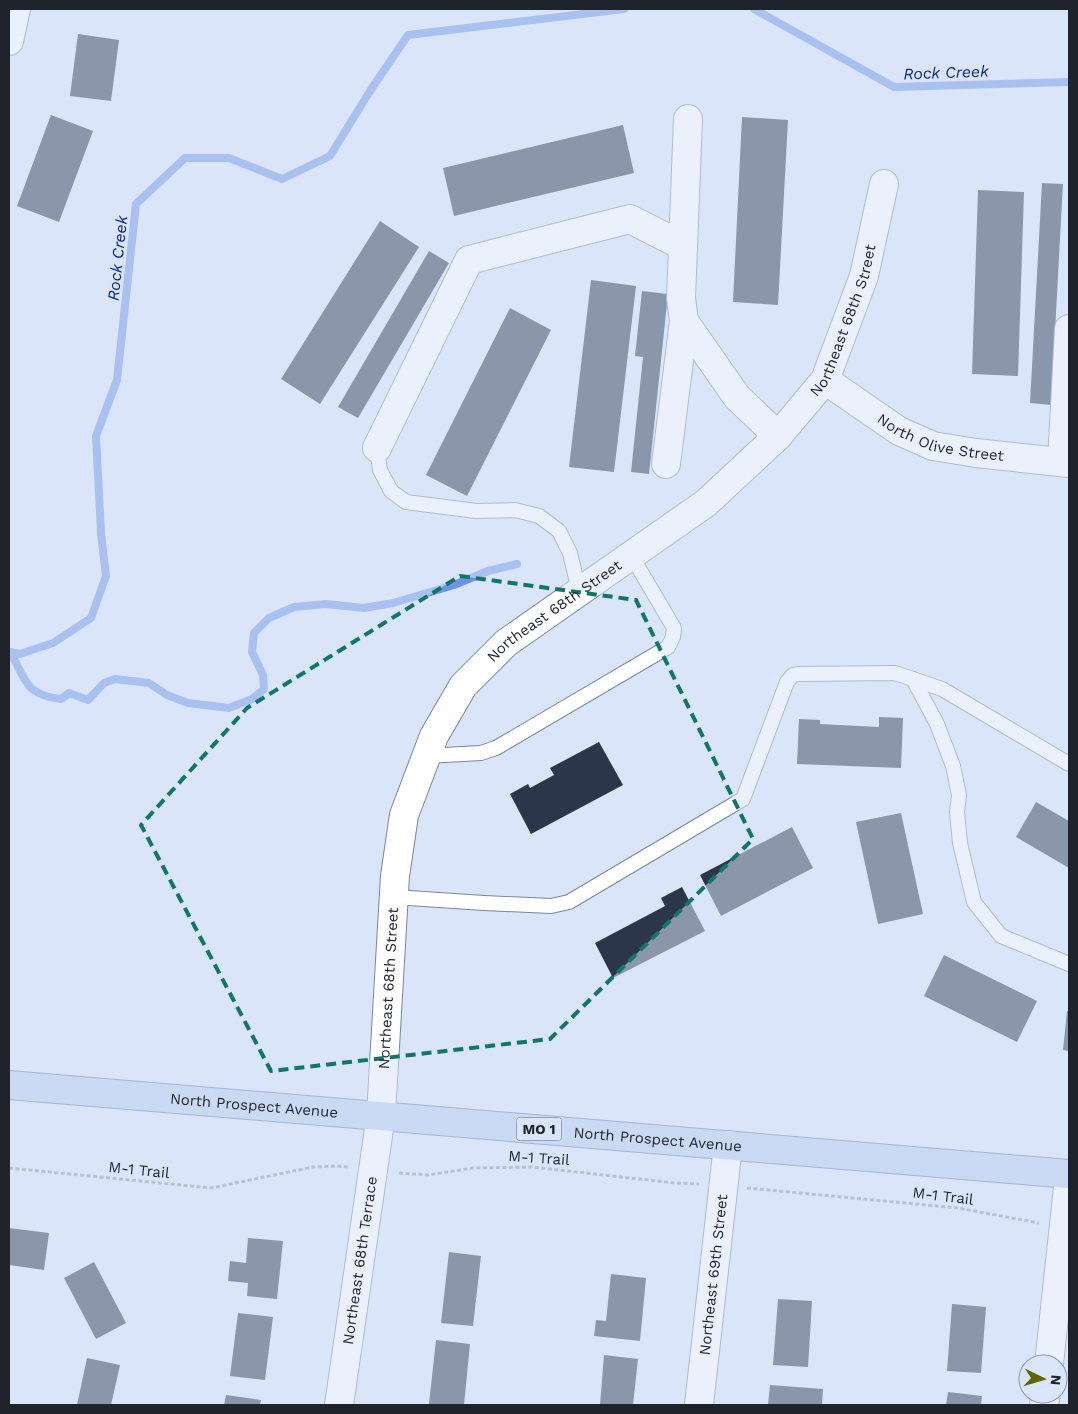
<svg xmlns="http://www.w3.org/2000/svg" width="1078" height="1414" font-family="'Work Sans',sans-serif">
	<rect width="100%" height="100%" fill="#dae5fa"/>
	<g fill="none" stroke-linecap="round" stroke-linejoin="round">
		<g stroke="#6e94e5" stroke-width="8">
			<polyline points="754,9 894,87 1069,82"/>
			<polyline points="9,652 20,654 53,643 91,618 106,576 101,533 96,436 117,380 136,204 185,158 229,158 282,179 330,156 370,91 408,35 624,9"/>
			<path d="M 10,652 C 27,680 23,694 61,699 L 69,693 L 88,700 L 104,683 L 115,679 L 149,683 L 167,695 L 188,703 L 229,708 L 252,699 L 264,689 L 263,675 L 252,652 L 254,633 L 269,618 L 294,607 L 326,604 L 364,608 L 393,603 L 454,585 L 488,571 L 517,564"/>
		</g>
	</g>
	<g fill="#2b364a">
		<polygon points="78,34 119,40 111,101 70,96"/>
		<polygon points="51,115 93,131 59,222 17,206"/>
		<polygon points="742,117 788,120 778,305 733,302"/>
		<polygon points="623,125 634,173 454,216 443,168"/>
		<polygon points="1042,183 1063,184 1051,405 1030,403"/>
		<polygon points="978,190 1024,192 1018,376 972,374"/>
		<polygon points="380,221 419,247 320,404 281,379"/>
		<polygon points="429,251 449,263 358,418 338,407"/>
		<polygon points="591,280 636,286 614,472 569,467"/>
		<polygon points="642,291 668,294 649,474 631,472 643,357 635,356"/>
		<polygon points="510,308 551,330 467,496 426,475"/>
		<polygon points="879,717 903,718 901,768 797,764 799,719 820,720 820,724 879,727"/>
		<polygon points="599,742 623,785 531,834 510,794 528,784 530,788 554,775 550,768"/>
		<polygon points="1036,802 1069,821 1069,868 1016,837"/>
		<polygon points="901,813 923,914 878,924 856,822"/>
		<polygon points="792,827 813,868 721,916 700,875"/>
		<polygon points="682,887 705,931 613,978 595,943 665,906 661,898"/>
		<polygon points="944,955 1037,1001 1017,1042 924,996"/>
		<polygon points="1067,1011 1069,1011 1069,1051 1063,1050"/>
		<polygon points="9,1228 49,1233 44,1270 9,1265"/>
		<polygon points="248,1238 283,1241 277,1299 247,1296 248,1283 228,1281 230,1261 246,1263"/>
		<polygon points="449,1252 481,1256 473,1326 441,1323"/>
		<polygon points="94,1262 126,1323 96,1339 64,1278"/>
		<polygon points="611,1274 646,1278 640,1341 594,1336 596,1320 606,1321"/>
		<polygon points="778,1299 812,1301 808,1367 773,1365"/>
		<polygon points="952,1304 986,1307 981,1373 947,1371"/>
		<polygon points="238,1313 273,1317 265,1380 230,1376"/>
		<polygon points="436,1340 470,1344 464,1405 429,1404"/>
		<polygon points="604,1355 638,1359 633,1405 600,1405"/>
		<polygon points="87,1358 120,1365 111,1405 77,1405"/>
		<polygon points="770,1385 823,1389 822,1405 768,1405"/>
		<polygon points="948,1392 982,1396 981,1405 946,1405"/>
		<polygon points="226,1395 261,1400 260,1405 224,1405"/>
	</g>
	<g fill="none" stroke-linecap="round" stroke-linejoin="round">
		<g stroke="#7a879f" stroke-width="16">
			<g id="lane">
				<polyline points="377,448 380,470 391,491 406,502 476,511 515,510 539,516 559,531 570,553 579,591"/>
				<polyline points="913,679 937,724 953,766 959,795 957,812 960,843 974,902 1001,936 1069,964"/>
				<polyline points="426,756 481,753 496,748 668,647 673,637 674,628 631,555"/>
				<polyline points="394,897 484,903 551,906 569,902 743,799 787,682 793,675 799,674 895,673 942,689 1069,764"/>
			</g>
		</g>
		<g stroke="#7a879f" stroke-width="30">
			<g id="street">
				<polyline points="9,41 16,9"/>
				<polyline points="688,119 681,298 684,321 737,397 778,436"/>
				<path id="s1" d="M 825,380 L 899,431 L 933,446 L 976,453 L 1069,463"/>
				<polyline points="377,448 469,260 630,219 683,246"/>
				<polyline points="1062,462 1069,329"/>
				<polyline points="666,464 684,321"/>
				<polyline points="1049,1364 1069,1178"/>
				<path id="s2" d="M 339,1405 L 381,1115 L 395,876 L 404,815 L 434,736 L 463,686 L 506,643 L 706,503 L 778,436 L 825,380 L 864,276 L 884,184"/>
				<path id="s3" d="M 699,1405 L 728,1145"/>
				<polyline points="1044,1405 1046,1394"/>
			</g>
		</g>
		<g stroke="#6278a3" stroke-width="30">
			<g id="primary">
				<path id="s4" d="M 9,1085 L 1069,1174"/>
			</g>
		</g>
		<g stroke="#9098a9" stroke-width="3" stroke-dasharray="4 2.5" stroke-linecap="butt">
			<polyline points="9,1168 211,1188 313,1167 337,1166 348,1167"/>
			<polyline points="399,1173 428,1175 473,1168 532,1167 675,1183 699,1184"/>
			<polyline points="747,1188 958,1208 1039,1223"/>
		</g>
		<use href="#lane" stroke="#fff" stroke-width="14"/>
		<use href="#street" stroke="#fff" stroke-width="28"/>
		<use href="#primary" stroke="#b7c9ee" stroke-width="28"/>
	</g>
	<path d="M0 0H1078V1414H0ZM 460,576 L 636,600 L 753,839 L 550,1039 L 271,1071 L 141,825 L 247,708 Z" fill="#dae5fa" fill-opacity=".55" fill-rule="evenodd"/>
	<path fill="none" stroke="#0f766e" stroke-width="4" stroke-dasharray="10 6" stroke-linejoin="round" d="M 460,576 L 636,600 L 753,839 L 550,1039 L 271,1071 L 141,825 L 247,708 Z"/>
	<g text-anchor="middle" stroke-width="5" stroke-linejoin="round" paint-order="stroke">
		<rect fill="#dae5fa" stroke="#565d6a" stroke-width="1" x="516.5" y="1117.5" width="45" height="23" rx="4"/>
		<g font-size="14" font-weight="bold" fill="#1e232c">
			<text x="539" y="1134">MO 1</text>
		</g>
		<g font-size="15" fill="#1e232c" stroke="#dae5fa">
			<text dy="5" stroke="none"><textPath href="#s2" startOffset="1275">Northeast 68th Street</textPath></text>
			<text dy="5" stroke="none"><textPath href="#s1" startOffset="132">North Olive Street</textPath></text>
			<text dy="5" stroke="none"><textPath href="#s2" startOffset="855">Northeast 68th Street</textPath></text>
			<text dy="5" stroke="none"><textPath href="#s2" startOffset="420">Northeast 68th Street</textPath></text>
			<text dy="5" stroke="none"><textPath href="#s4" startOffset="246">North Prospect Avenue</textPath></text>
			<text dy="5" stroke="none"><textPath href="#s4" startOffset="651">North Prospect Avenue</textPath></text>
			<text transform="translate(539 1158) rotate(4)" y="5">M-1 Trail</text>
			<text transform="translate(139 1170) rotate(6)" y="5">M-1 Trail</text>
			<text transform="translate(943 1196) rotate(7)" y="5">M-1 Trail</text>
			<text dy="5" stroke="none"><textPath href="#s2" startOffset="146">Northeast 68th Terrace</textPath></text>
			<text dy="5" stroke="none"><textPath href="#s3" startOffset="131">Northeast 69th Street</textPath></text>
		</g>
		<g font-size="16" font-style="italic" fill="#072985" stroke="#dae5fa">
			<text transform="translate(946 72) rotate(-2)" y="6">Rock Creek</text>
			<text transform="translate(117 258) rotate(-84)" y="6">Rock Creek</text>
		</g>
	</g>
	<rect width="1078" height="1414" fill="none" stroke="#1e232c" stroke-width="20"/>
	<g transform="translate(1043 1379) rotate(95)"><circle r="24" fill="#dae5fa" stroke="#8f97a8"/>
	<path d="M0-4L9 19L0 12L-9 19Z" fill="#5e6400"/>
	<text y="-8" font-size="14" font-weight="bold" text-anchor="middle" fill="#1e232c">N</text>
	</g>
</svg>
